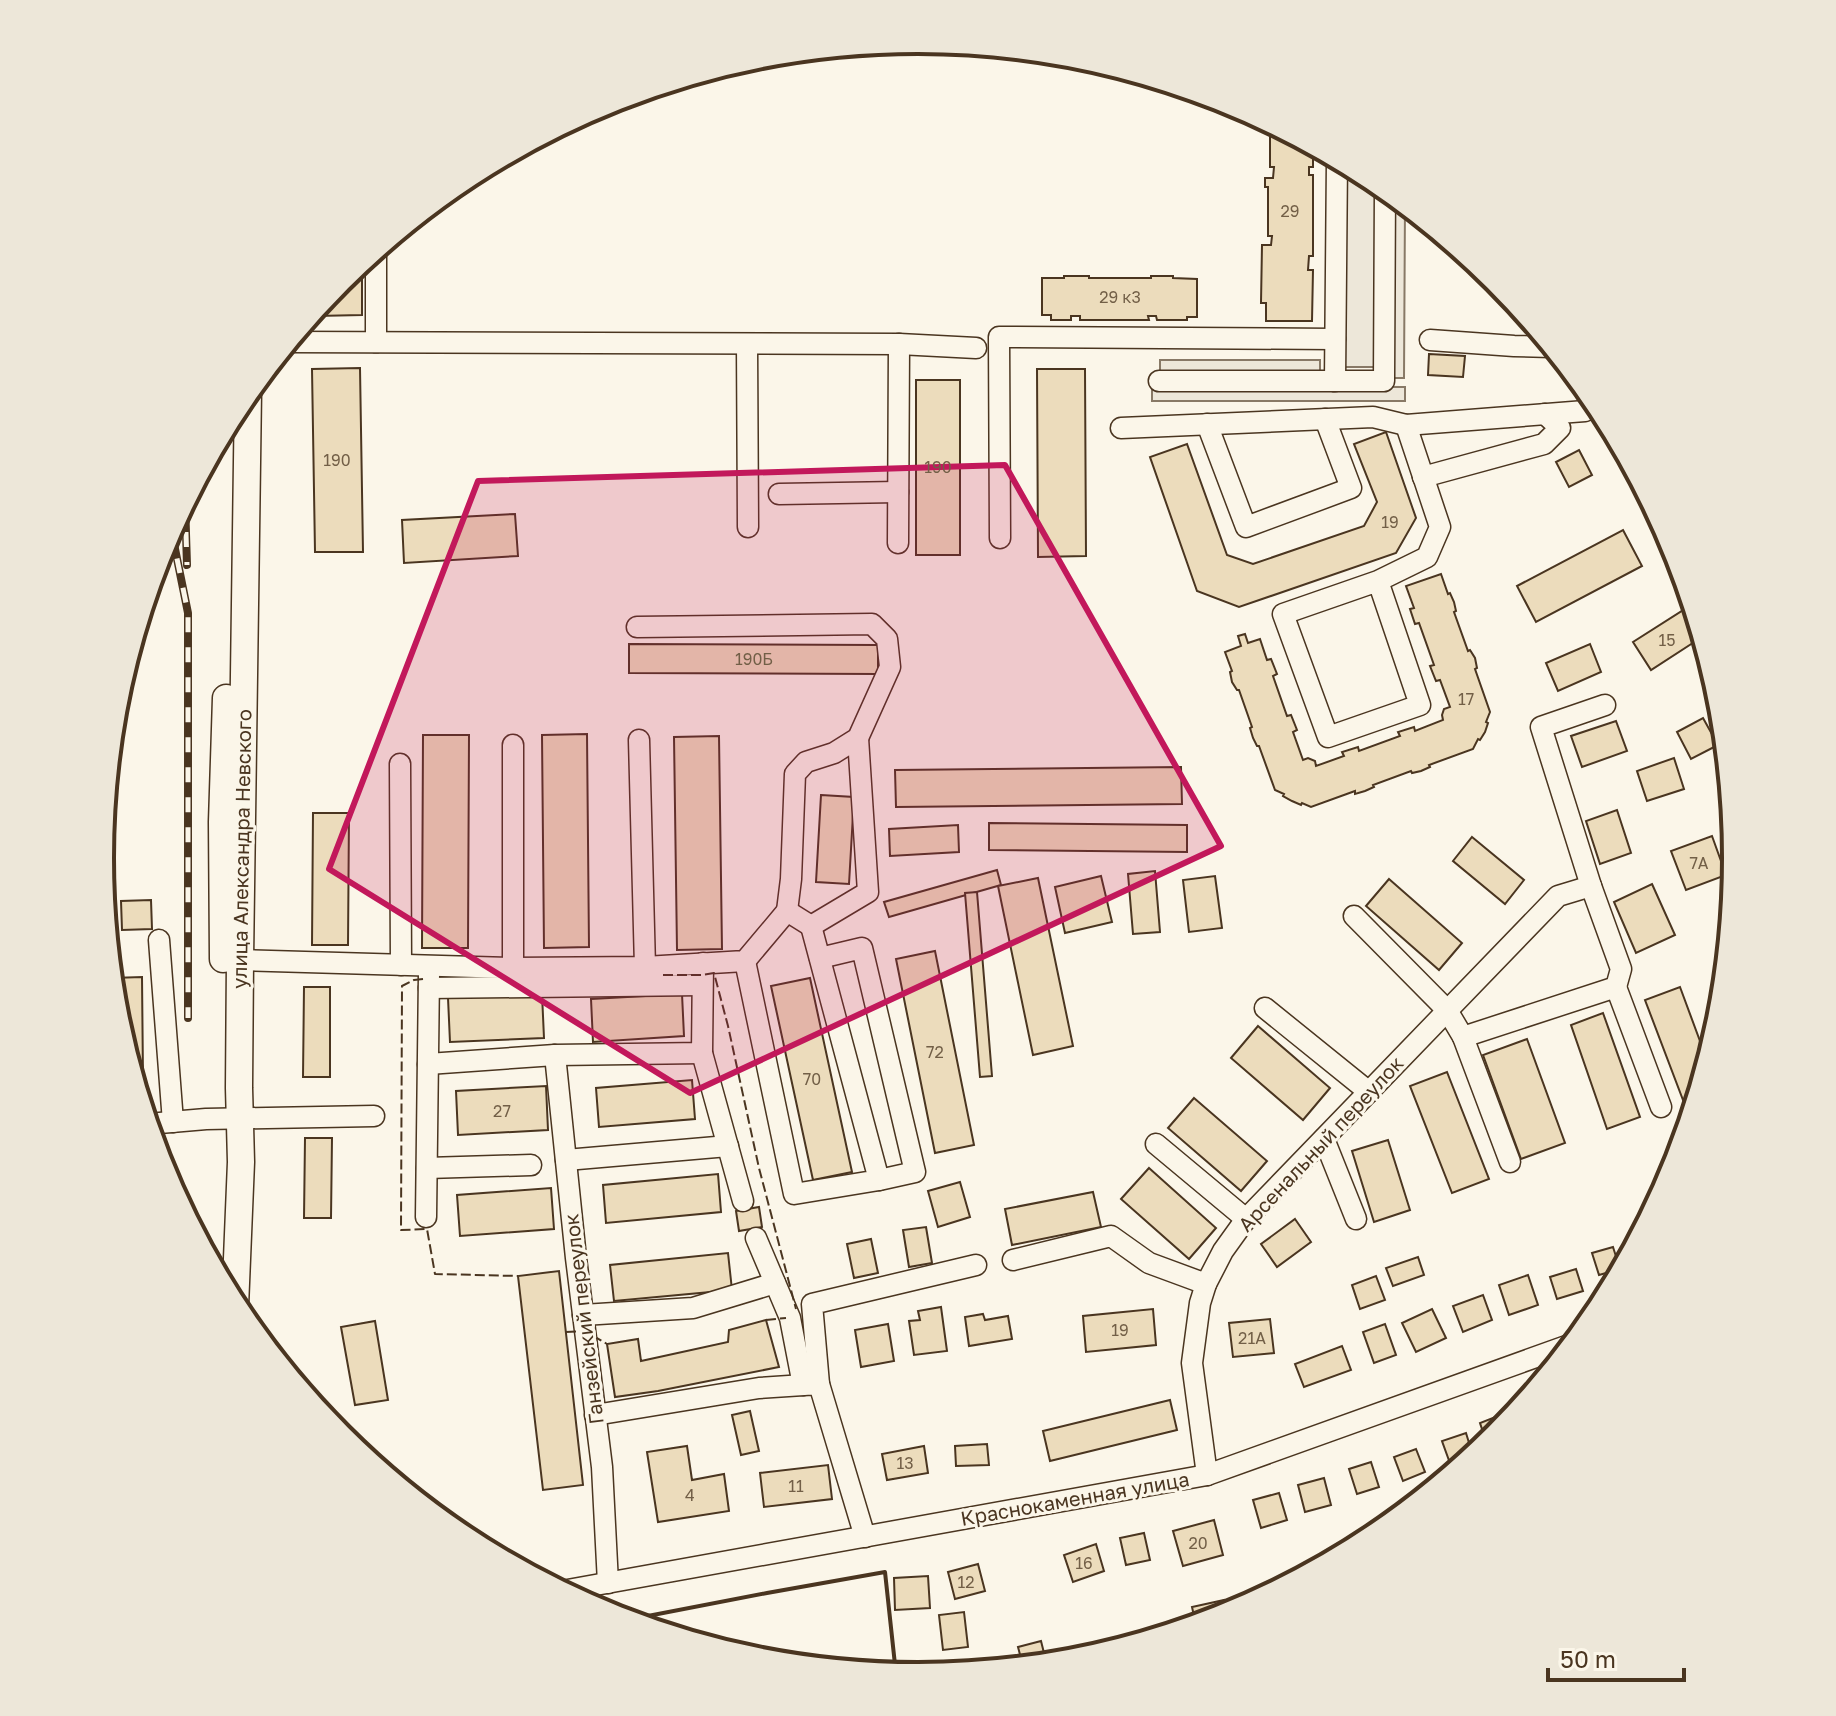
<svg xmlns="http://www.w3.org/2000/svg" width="1836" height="1716" font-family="'Golos Text',sans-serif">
	<rect width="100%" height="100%" fill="#fbf6e9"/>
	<g fill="#ede7d9" stroke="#887966" stroke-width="2">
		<polygon points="1345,163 1376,181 1375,367 1344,367"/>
		<polygon points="1392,194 1405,204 1404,378 1391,378"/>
		<rect x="1160" y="360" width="160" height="14"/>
		<polygon points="1152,386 1405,387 1405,401 1152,401"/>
	</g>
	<g fill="#ecdcbc" stroke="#4a3520" stroke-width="2">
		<polygon points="1270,123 1313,146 1313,167 1309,167 1309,175 1313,175 1313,256 1309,256 1308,270 1313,270 1312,321 1266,321 1266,303 1261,303 1262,245 1271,245 1272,236 1268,236 1268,187 1265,187 1265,178 1273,178 1274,167 1270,167"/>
		<polygon points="362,262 362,315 316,316 316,309 340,279"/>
		<polygon points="1064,276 1089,276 1089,278 1151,278 1151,276 1173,276 1173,278 1197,279 1197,317 1187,317 1187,320 1157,320 1156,316 1148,316 1149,320 1080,320 1080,316 1071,316 1071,320 1051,320 1051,315 1042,315 1042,278 1064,278"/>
		<polygon points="1429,354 1465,356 1463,377 1428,375"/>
		<polygon points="360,368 363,552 315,552 312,369"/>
		<polygon points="1037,369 1085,369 1086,556 1038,557"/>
		<rect x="916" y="380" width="44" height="175"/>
		<polygon points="1386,432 1416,518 1396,553 1239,607 1197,591 1150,457 1187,444 1227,555 1253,564 1364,526 1377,502 1354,444"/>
		<polygon points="1579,450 1592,475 1569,487 1556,462"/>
		<polygon points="515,514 518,556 404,563 402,520"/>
		<polygon points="1623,530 1642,566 1536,622 1517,586"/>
		<polygon points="1441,574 1448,594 1450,593 1454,602 1456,611 1454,612 1468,651 1470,650 1475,658 1477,668 1475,669 1490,712 1486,722 1488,723 1485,732 1480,740 1478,739 1473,749 1429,765 1430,767 1421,771 1412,773 1411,771 1373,785 1374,787 1365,791 1355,794 1355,791 1311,807 1302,803 1301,805 1292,801 1283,796 1284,794 1275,790 1259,746 1257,746 1253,738 1250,728 1252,727 1239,690 1237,690 1232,682 1230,672 1232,671 1225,652 1241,646 1238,636 1245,634 1248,643 1260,639 1267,660 1271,659 1277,674 1273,676 1287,716 1291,715 1297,730 1293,732 1303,760 1308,758 1315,761 1316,766 1344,756 1342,752 1358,747 1359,751 1400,736 1398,732 1414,727 1415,731 1443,720 1442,715 1444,709 1450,707 1440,680 1436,681 1430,666 1434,665 1419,623 1415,624 1410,609 1414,608 1406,586"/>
		<polygon points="1685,609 1702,637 1651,670 1633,642"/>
		<polygon points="629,644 878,645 878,674 629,673"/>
		<polygon points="1590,644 1601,672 1558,691 1546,663"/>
		<polygon points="1706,652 1714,678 1710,680 1697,657"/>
		<polygon points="1703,718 1718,745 1691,759 1677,732"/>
		<polygon points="1616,721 1627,751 1582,767 1571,736"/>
		<polygon points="587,734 589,947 544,948 542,735"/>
		<polygon points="423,735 469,735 468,948 422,948"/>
		<polygon points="719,736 722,949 677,950 674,737"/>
		<polygon points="1674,758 1684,789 1647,801 1637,771"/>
		<polygon points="1181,767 1182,804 896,807 895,770"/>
		<polygon points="821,795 854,797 849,884 816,882"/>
		<polygon points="1617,810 1631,853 1600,864 1586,821"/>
		<polygon points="313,813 349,813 348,945 312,945"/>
		<polygon points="989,823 1187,825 1187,852 989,850"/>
		<polygon points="958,825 959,852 890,856 889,829"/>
		<polygon points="1712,836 1726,875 1686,890 1671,851"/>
		<polygon points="1472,837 1524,880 1505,904 1453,861"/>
		<polygon points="997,870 1001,885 889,917 884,902"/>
		<polygon points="1155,871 1160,932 1133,934 1128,874"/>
		<polygon points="1101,876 1112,922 1065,933 1055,887"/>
		<polygon points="1215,876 1222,928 1189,932 1183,880"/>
		<polygon points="1038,878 1073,1046 1033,1055 998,886"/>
		<polygon points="1389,879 1462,943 1439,970 1366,906"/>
		<polygon points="1652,884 1675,935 1636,953 1614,902"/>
		<polygon points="977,892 992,1076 980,1077 965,893"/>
		<polygon points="151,900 152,929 122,930 121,901"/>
		<polygon points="935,951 974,1145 935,1153 896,959"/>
		<polygon points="142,977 143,1078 134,1078 116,1017 112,978"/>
		<polygon points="810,978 852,1172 813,1180 771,986"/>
		<polygon points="304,987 330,987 330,1077 303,1077"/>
		<polygon points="1680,987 1707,1060 1697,1095 1683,1100 1645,1000"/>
		<polygon points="542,994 544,1038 450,1042 448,998"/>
		<polygon points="682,994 684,1036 593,1042 591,999"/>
		<polygon points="1603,1013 1640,1117 1607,1129 1571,1025"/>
		<polygon points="1258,1026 1330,1088 1303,1120 1231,1058"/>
		<polygon points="1527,1039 1565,1143 1521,1159 1483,1055"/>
		<polygon points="1447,1072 1489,1179 1452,1193 1410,1086"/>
		<polygon points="692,1080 695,1119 599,1127 596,1088"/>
		<polygon points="546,1086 548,1130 458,1135 456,1091"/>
		<polygon points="1194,1098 1267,1161 1241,1191 1168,1128"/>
		<polygon points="305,1138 332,1138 331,1218 304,1218"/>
		<polygon points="1388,1140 1410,1210 1374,1222 1352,1151"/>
		<polygon points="1149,1168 1216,1228 1189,1259 1121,1199"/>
		<polygon points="718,1174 721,1212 606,1223 603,1185"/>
		<polygon points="960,1182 970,1217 938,1227 928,1191"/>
		<polygon points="551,1188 554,1229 460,1236 457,1195"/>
		<polygon points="1093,1192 1101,1227 1012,1245 1005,1209"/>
		<polygon points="759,1207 762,1227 739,1231 736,1211"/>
		<polygon points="1295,1219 1311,1242 1277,1267 1261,1244"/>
		<polygon points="926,1227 932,1263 909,1267 903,1230"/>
		<polygon points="871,1239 878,1273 854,1278 847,1244"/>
		<polygon points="1613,1247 1620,1269 1599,1275 1592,1253"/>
		<polygon points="728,1253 732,1290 614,1301 610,1265"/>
		<polygon points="1418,1257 1424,1275 1393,1286 1386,1268"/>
		<polygon points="1576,1269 1583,1291 1557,1299 1550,1277"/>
		<polygon points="559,1271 583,1485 543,1490 518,1276"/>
		<polygon points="1528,1275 1538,1305 1509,1315 1499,1285"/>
		<polygon points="1376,1276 1385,1300 1360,1309 1352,1285"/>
		<polygon points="1483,1295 1492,1320 1463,1332 1453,1306"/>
		<polygon points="941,1307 947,1351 914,1355 909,1321 920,1320 918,1311"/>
		<polygon points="1153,1309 1156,1345 1086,1352 1083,1316"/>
		<polygon points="1432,1309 1446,1338 1416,1352 1402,1323"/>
		<polygon points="983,1314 985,1320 1008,1316 1012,1339 969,1346 965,1317"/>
		<polygon points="1270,1319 1274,1353 1233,1357 1229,1323"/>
		<polygon points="766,1320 779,1367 658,1391 615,1397 607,1344 638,1339 641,1361 728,1342 729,1330"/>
		<polygon points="375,1321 388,1400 355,1405 341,1327"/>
		<polygon points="888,1324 894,1361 861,1367 855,1330"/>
		<polygon points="1385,1324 1396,1355 1374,1363 1363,1332"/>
		<polygon points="1342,1346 1351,1370 1304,1387 1295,1364"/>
		<polygon points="1170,1400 1177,1430 1050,1461 1043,1431"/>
		<polygon points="750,1411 759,1451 741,1455 732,1415"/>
		<polygon points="1508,1412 1511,1419 1496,1437 1487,1444 1480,1423"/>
		<polygon points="1466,1433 1473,1456 1468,1460 1451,1466 1442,1441"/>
		<polygon points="987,1444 989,1465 956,1466 955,1446"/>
		<polygon points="687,1446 692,1480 724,1474 729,1511 658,1522 647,1452"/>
		<polygon points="924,1446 928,1473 887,1480 882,1454"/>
		<polygon points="1416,1449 1425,1472 1403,1481 1394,1457"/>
		<polygon points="1371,1462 1379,1487 1357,1494 1349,1469"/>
		<polygon points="828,1465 832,1499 764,1507 760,1473"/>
		<polygon points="1324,1478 1331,1505 1305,1512 1298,1485"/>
		<polygon points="1279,1493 1287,1520 1261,1528 1253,1500"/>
		<polygon points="1214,1520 1223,1555 1183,1566 1173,1531"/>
		<polygon points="1144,1533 1150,1560 1126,1565 1120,1538"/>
		<polygon points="1096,1544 1104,1571 1073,1582 1064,1555"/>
		<polygon points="978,1564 985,1591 955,1599 948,1572"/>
		<polygon points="928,1576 930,1608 895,1610 894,1578"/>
		<polygon points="1224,1600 1227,1615 1196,1625 1192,1607"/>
		<polygon points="964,1612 968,1647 943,1650 939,1615"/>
		<polygon points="1142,1637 1142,1641 1111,1650 1110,1644"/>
		<polygon points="1041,1641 1046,1661 1023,1666 1018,1647"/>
	</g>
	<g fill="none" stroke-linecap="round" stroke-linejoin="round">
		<g stroke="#4a3520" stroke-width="23">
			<g id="minor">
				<polyline points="1430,340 1514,346 1551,347"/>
				<polyline points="289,342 899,344 976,348"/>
				<polyline points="376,342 376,249"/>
				<polyline points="747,344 748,527"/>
				<polyline points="1159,381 1335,381 1337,159"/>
				<polyline points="1335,381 1384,381 1385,188"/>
				<polyline points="1207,424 1246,527 1351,488 1325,419"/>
				<polyline points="1121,428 1373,417 1406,425 1585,411 1599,404"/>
				<polyline points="1423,477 1544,444 1560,428 1545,414"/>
				<polyline points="779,494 898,492"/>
				<polyline points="1000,538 999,337 1335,339"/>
				<polyline points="898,543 899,344"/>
				<polyline points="1378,581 1283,614 1328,737 1420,705 1378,581 1427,557 1440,527 1406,425"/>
				<polyline points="637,627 872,624 887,639 890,667 858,738 834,753 806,762 795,774 791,879 787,911"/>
				<polyline points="639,740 645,967"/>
				<polyline points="400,764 401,965"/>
				<polyline points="1354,916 1447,1010 1463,1037 1616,987 1621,969 1591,886 1541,727 1605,705"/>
				<polyline points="159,940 173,1122"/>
				<polyline points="820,958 862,948 915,1172 879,1180"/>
				<polyline points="240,960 513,968 645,967 745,961 787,911 811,926 868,892 858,738"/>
				<polyline points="745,961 794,1194 879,1180 811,926"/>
				<polyline points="513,968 513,745"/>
				<polyline points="1616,987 1661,1107"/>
				<polyline points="429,988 702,985"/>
				<polyline points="1265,1008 1369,1092"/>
				<polyline points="1463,1037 1510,1162"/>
				<polyline points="702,1053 743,1201"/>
				<polyline points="555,1055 576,1258 602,1467 608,1583"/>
				<polyline points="428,1064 555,1055 702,1053 703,963"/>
				<polyline points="148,1124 206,1119 374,1116"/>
				<polyline points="1324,1139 1356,1219"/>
				<polyline points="1156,1144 1246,1219"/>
				<polyline points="566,1160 728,1146"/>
				<polyline points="427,1168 531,1165"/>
				<polyline points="426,1217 429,974"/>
				<polyline points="756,1238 790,1318 803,1385"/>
				<polyline points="1013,1260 1111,1236 1149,1263 1206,1284"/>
				<polyline points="583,1315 693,1308 775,1283"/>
				<polyline points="819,1384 812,1304 976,1265"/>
				<polyline points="595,1415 759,1388 819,1384 865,1537"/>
				<polyline points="1207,1475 1192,1363 1200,1303 1206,1284 1223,1251 1246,1219 1558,896 1591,886"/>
				<polyline points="562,1591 1207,1475 1572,1344"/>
			</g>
		</g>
		<g stroke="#4a3520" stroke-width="29">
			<g id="major">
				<polyline points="223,959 222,822 226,698"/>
				<polyline points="235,1307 241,1162 239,1088 240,960 248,391"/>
			</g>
		</g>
		<use href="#minor" stroke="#fbf6e9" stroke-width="20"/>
		<use href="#major" stroke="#fbf6e9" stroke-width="26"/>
		<g stroke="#4a3520" stroke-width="8">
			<g id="rail">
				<polyline points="185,502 187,565"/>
				<polyline points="171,529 188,613 188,1018"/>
				<polyline points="106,801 109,887"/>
			</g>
		</g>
		<use href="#rail" stroke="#fbf6e9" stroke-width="5" stroke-dasharray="15" stroke-linecap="butt"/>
		<g stroke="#4a3520" stroke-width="2" stroke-dasharray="10 4" stroke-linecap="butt">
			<polyline points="663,975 702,975 714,973 728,1026 759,1168 796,1309"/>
			<polyline points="423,979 414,980 402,986 401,1230 427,1229 435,1274 518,1276"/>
			<polyline points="766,1320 786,1318"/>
			<polyline points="566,1332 585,1331 607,1344"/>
		</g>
		<polyline stroke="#4a3520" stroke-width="4" points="627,1620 767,1593 885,1572 896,1674"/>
	</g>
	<path fill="#c2185b" fill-opacity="0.2" stroke="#c2185b" stroke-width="6" stroke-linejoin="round" d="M 1005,465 L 1221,846 L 690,1093 L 329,869 L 478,481 Z"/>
	<g text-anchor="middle" stroke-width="6" stroke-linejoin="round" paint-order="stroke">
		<g font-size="16" fill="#725f47">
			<text x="1290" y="217">29</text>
			<text x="1120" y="303">29 к3</text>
			<text x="337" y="466">190</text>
			<text x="938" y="473">190</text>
			<text x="1390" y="528">19</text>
			<text x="1667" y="646">15</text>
			<text x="754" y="665">190Б</text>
			<text x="1466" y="705">17</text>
			<text x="1699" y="869">7А</text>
			<text x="935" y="1058">72</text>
			<text x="812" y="1085">70</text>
			<text x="502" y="1117">27</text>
			<text x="1120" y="1336">19</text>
			<text x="1252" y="1344">21А</text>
			<text x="905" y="1469">13</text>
			<text x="796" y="1492">11</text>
			<text x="690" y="1501">4</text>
			<text x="1198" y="1549">20</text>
			<text x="1084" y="1569">16</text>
			<text x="966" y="1588">12</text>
		</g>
		<g font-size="20" fill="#4a3520" stroke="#fbf6e9">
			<text transform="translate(242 849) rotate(-89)" y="7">улица Александра Невского</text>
			<text transform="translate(1321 1144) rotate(-47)" y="7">Арсенальный переулок</text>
			<text transform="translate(584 1319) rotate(-97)" y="7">Ганзейский переулок</text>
			<text transform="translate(1075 1499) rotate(-10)" y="7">Краснокаменная улица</text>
		</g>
	</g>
	<path d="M0 0H1836V1716H0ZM114 858a804 804 0 1 1 1608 0a804 804 0 1 1-1608 0Z" fill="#ede7d9" fill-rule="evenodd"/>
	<path fill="none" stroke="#4a3520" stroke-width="4" d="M114 858a804 804 0 1 1 1608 0a804 804 0 1 1-1608 0Z"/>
	<path d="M1548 1668v12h136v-12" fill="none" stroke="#4a3520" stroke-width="4"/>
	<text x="1560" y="1668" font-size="24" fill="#4a3520" stroke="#fbf6e9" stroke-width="6" paint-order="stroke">50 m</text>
</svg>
